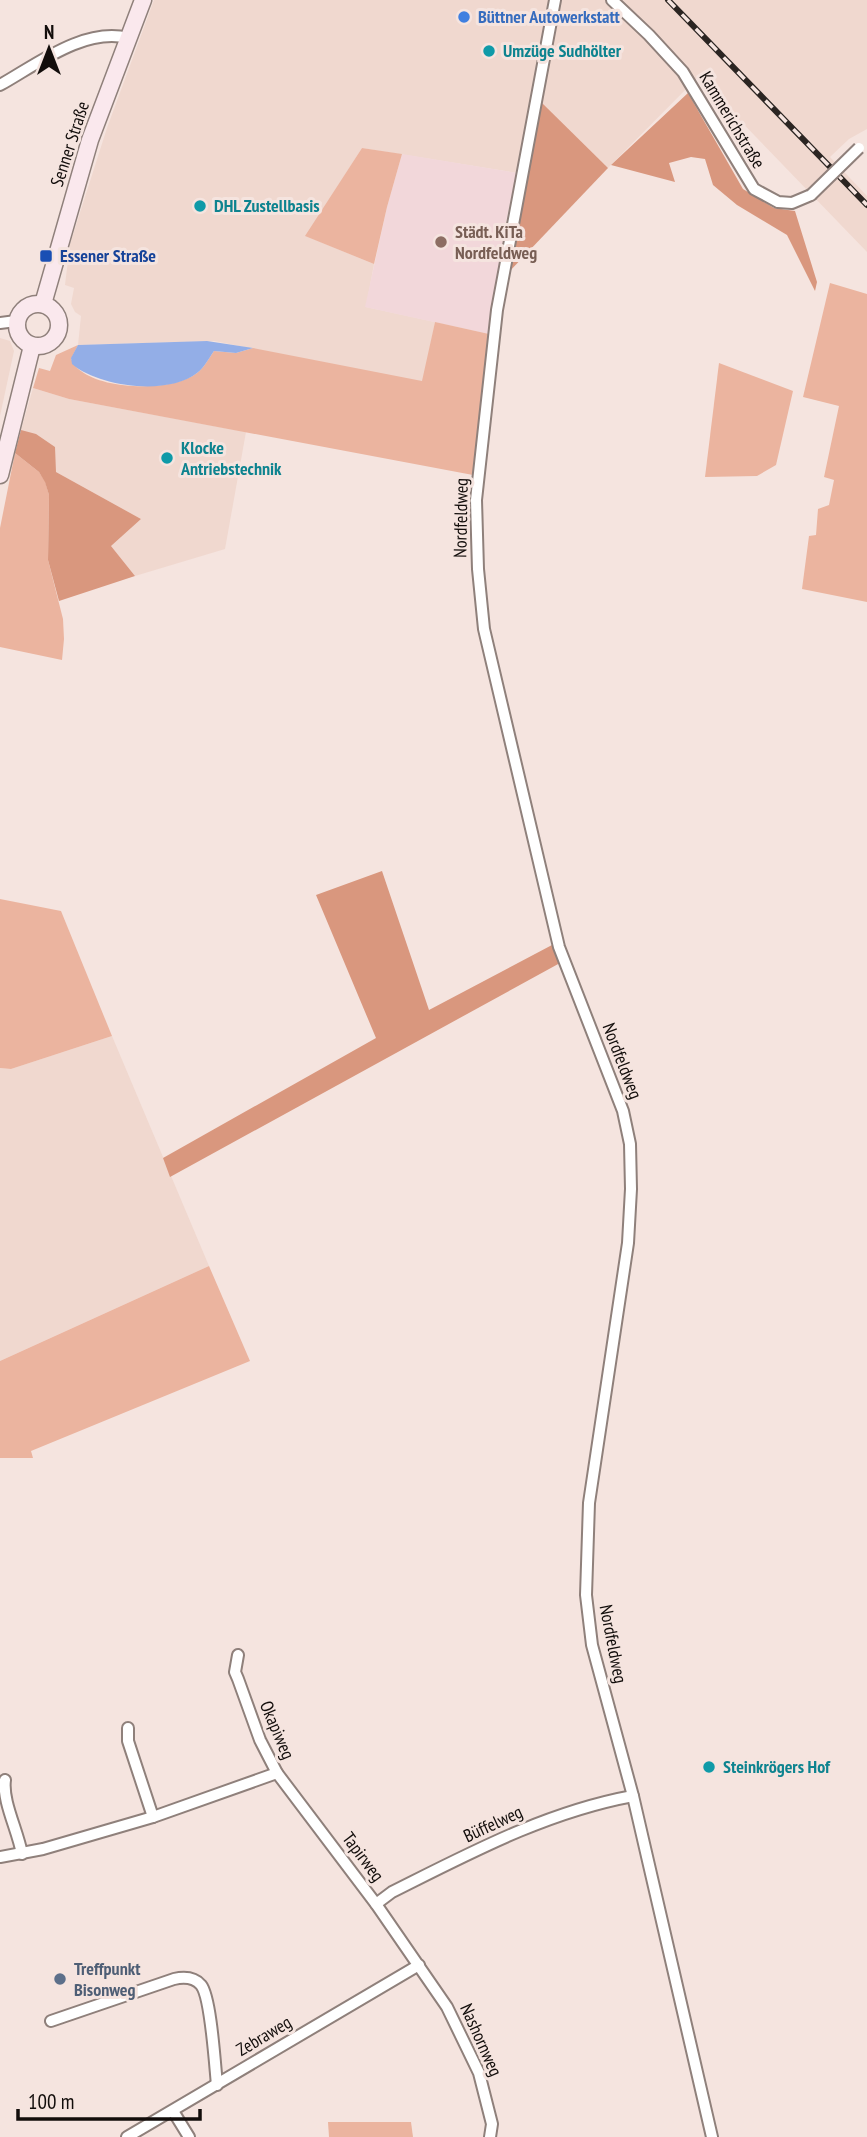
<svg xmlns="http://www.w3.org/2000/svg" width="867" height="2137" font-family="'PT Sans Narrow',sans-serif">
	<rect width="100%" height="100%" fill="#f5e4df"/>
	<g fill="#f0d8cf">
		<polygon points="154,0 867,0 867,129 849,139 830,157 867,196 867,252 698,77 608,168 532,96 517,173 362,148 306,236 374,264 366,307 435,322 423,382 214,341 78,345 81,316 75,312 71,304 74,288 65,285 70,244 107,128"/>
		<polygon points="0,338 10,341 14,351 0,416"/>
		<polygon points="33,388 69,399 246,432 225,549 135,576 111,546 141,519 56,472 21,430"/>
		<polygon points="112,1036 209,1266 0,1361 0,1068 11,1069"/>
	</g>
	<polygon fill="#f2d7da" points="402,154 517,173 505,225 489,334 365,307 387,207"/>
	<g fill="#ebb49f">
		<polygon points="362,148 402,154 387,207 374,264 305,236"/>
		<polygon points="830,283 867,294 867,602 802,589 809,536 816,535 818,509 829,505 834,480 824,477 839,406 803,397"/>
		<path d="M 435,322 L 489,334 L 473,475 L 69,399 L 33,388 L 39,368 L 50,371 L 56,355 L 78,345 L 71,359 C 74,363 76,368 81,371 C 105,390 172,392 197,373 C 204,368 209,358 214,351 L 236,353 L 253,348 L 422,381 Z"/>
		<polygon points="719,363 793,391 776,465 757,476 705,477"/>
		<polygon points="15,453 39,472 45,481 49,495 48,560 63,619 64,639 62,660 0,647 0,528"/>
		<polygon points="0,899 61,911 112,1036 11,1069 0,1068"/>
		<polygon points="209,1266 250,1361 31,1451 33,1458 0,1458 0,1361"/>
		<polygon points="328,2122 411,2122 413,2137 329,2137"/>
	</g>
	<g fill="#d9977e">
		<polygon points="688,93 743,189 774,208 795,211 817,282 815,291 787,235 737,205 713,185 705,159 691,157 669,163 675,182 611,165"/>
		<polygon points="541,102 608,168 506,275"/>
		<polygon points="21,430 36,434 55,447 56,472 141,519 111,546 135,576 59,601 48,560 49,495 45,482 39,472 15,453"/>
		<polygon points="382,871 429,1010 552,945 560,963 170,1177 163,1158 376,1038 316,895"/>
	</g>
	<path fill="#93aee7" d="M 207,341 L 253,348 L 236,353 L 214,351 C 209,358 204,368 197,373 C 168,396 99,387 72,364 L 71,358 L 78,345 Z"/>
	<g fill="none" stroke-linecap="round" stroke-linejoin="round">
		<g stroke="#8f807b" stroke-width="14">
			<g id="street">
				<polyline points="555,0 497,310 476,500 478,569 484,629 559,947 623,1111 630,1144 631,1189 628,1243 589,1503 586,1595 592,1645 633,1796 712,2137"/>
				<polyline points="612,0 649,35 683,72 754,189 778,202 792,203 811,195"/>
				<path d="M 0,85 C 36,65 84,27 128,38"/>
				<polyline points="0,323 16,321"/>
				<polyline points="128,1728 128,1741 153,1817"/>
				<polyline points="277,1773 376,1904 447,2007 479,2073 492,2124 490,2137"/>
				<path d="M 5,1780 C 2,1801 18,1831 22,1854"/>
				<polyline points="0,1857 43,1849 153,1817 277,1773 260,1740 238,1679 235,1672 238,1655"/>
				<path d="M 376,1904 L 392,1892 C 470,1853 546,1812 633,1796"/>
				<path d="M 51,2021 L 174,1979 C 183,1977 194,1977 201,1985 C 211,1997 215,2066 217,2085"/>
				<polyline points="173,2111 189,2137"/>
				<polyline points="127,2137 419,1965"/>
			</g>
		</g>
		<g stroke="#8f807b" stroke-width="19">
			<g id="secondary">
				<circle cx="38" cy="325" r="21"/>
				<polyline points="43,304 90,140 143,0"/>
				<polyline points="0,475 32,346"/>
			</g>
		</g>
		<use href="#street" stroke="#fff" stroke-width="10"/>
		<use href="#secondary" stroke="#fae8ed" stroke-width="16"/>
		<g stroke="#2b2522" stroke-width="6">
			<polyline id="rail" points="668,0 867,205"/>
		</g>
		<use href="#rail" stroke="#f5e4df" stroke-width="3.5" stroke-dasharray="10" stroke-linecap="butt"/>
		<g stroke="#8f807b" stroke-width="14" stroke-linecap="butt">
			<polyline id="street-bridge" points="811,195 859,148"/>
		</g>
		<use href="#street-bridge" stroke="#fff" stroke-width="10"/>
	</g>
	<circle fill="#3f7fe0" stroke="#f5e4df" stroke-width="2.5" cx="464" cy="17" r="7"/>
	<g fill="#0f9aa8" stroke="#f5e4df" stroke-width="2.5">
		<circle cx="489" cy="51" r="7"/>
		<circle cx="200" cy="206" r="7"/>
		<circle cx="167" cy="458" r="7"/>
		<circle cx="709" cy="1767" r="7"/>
	</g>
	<circle fill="#8d6e63" stroke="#f5e4df" stroke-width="2.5" cx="441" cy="242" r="7"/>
	<rect fill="#1a4fb4" stroke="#f5e4df" stroke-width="2.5" x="39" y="249" width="14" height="14" rx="3.5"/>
	<circle fill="#5c6f8a" stroke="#f5e4df" stroke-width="2.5" cx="60" cy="1979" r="7"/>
	<g text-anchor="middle" stroke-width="6" stroke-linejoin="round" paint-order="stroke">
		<g font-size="18" font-weight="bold" fill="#366cbe" stroke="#f5e4df" text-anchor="start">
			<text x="478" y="23">Büttner Autowerkstatt</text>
		</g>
		<g font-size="18" font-weight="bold" fill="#0d838f" stroke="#f5e4df" text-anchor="start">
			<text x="503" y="57">Umzüge Sudhölter</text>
			<text x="214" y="212">DHL Zustellbasis</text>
			<text x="181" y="454">Klocke<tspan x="181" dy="21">Antriebstechnik</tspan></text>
			<text x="723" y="1773">Steinkrögers Hof</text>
		</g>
		<g font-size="18" fill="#120d0b" stroke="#f5e4df">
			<text transform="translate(732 120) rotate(59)" y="6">Kammerichstraße</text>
			<text transform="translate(70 144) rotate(-72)" y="6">Senner Straße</text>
			<text transform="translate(461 518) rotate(-89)" y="6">Nordfeldweg</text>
			<text transform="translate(622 1061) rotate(69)" y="6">Nordfeldweg</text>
			<text transform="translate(613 1644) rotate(79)" y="6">Nordfeldweg</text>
			<text transform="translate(277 1730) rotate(67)" y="6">Okapiweg</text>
			<text transform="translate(493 1824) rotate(-25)" y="6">Büffelweg</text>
			<text transform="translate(363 1857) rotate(53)" y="6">Tapirweg</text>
			<text transform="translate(264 2036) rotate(-31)" y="6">Zebraweg</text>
			<text transform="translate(481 2040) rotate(66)" y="6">Nashornweg</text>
		</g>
		<g font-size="18" font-weight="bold" fill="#785e54" stroke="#f5e4df" text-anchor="start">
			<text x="455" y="238">Städt. KiTa<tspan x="455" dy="21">Nordfeldweg</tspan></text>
		</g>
		<g font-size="18" font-weight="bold" fill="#164399" stroke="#f5e4df" text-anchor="start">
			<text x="60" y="262">Essener Straße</text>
		</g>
		<g font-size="18" font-weight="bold" fill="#4e5e75" stroke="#f5e4df" text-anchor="start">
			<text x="74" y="1975">Treffpunkt<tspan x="74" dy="21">Bisonweg</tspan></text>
		</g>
	</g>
	<g transform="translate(49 49)" stroke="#f5e4df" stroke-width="5" paint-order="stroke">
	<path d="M0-5L12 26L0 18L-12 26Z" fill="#120d0b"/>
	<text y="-10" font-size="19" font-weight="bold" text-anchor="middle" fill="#120d0b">N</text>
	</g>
	<path d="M18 2109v10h182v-10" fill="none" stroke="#120d0b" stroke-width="3.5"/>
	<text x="28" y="2109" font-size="21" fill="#120d0b" stroke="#f5e4df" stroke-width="5" paint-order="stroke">100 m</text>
</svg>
